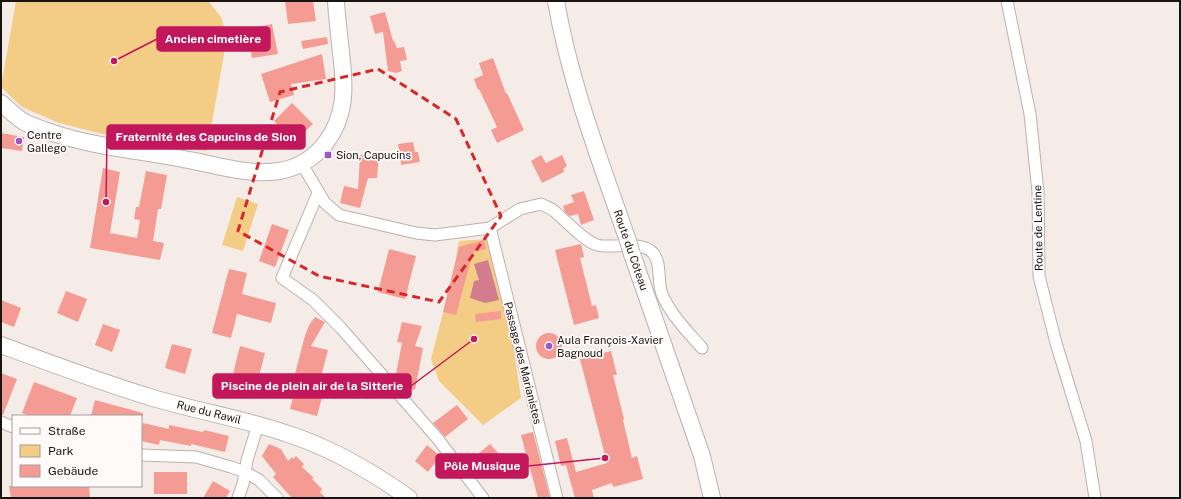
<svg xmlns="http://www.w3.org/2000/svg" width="1181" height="499" font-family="'Public Sans',sans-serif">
	<rect width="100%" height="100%" fill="#f5ece8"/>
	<g fill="#f3cc86">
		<polygon points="16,1 209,2 221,17 227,37 207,151 115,137 59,123 22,107 1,87"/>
		<polygon points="237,197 258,204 243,251 222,245"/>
		<polygon points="488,239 509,318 521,398 483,425 439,381 431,359 454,271 459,241"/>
	</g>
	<polygon fill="#d27c8e" points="488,260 499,300 485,303 470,298 474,281 479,280 474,264"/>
	<g fill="#f49b93">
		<polygon points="285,1 313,1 316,21 288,24"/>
		<polygon points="385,12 393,41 394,41 397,48 404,47 407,60 400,61 402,71 396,73 388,71 383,32 375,34 370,16"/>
		<polygon points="272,24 278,54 252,58 247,29"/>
		<polygon points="327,37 328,44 303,49 301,41"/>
		<polygon points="322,54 326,79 291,84 294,95 270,102 261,74"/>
		<polygon points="493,58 506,94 507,93 524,130 497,143 491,130 497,127 479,89 478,90 474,79 483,75 479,63"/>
		<polygon points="292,103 313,124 294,142 274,121"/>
		<polygon points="1,133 24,137 22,151 1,148"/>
		<polygon points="413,142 415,152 418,152 420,162 401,165 398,144"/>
		<polygon points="360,155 379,156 377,178 368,178 360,208 340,203 344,186 358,189"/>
		<polygon points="541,155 546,163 562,155 567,166 563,169 564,172 542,183 531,161"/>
		<polygon points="103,168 120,172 110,233 137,238 140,220 134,219 136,207 139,207 146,171 167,175 161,209 158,209 153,241 164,243 160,260 90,248"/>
		<polygon points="584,191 594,220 581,225 578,214 570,216 565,212 563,206 574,202 571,195"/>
		<polygon points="272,224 289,230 275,267 259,261"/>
		<polygon points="484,240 486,249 473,252 456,315 443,312 459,247"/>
		<polygon points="581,244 584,257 580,258 592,306 596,305 599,318 574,325 555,250"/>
		<polygon points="389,249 416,256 405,299 378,292"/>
		<polygon points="229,269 247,273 242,294 276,303 271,323 237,314 231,338 212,333"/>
		<polygon points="66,291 87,299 78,322 57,313"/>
		<polygon points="1,300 21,308 14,327 1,322"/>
		<polygon points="501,311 501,319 476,322 475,314"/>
		<polygon points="315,317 325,322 311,346 328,350 316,396 322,397 317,416 290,409 298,379 294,378 304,339 309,325"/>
		<polygon points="402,322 422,326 415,346 423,348 415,390 400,385 395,379 402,343 397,342"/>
		<polygon points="103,324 120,330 112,352 95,345"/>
		<circle cx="549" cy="346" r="13"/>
		<polygon points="172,344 192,349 185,374 165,368"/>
		<polygon points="240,346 265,353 257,384 232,378"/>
		<polygon points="611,351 617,375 613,375 624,419 623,420 632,458 637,456 643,479 613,487 612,483 592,490 594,498 575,498 566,465 561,466 555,441 567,438 576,472 607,463 580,359"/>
		<polygon points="1,373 17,379 3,415 1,415"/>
		<polygon points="34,382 77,398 70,416 30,416 22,413"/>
		<polygon points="95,400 143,413 143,416 91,416"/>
		<polygon points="457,405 468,419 445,437 433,423"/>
		<polygon points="143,423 169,429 169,425 203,432 204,430 229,436 225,452 191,444 191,446 160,440 159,445 141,441 141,431"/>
		<polygon points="533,432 550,498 538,498 521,435"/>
		<polygon points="269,444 281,449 288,461 292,457 293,459 296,456 304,464 302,467 314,478 312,479 322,489 320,492 326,498 292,498 273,477 276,474 262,456"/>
		<polygon points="490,444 500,455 482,470 473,458"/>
		<polygon points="427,445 440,456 428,472 415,461"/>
		<rect x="154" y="472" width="33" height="22"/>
		<polygon points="213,481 230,491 226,498 203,498"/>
		<polygon points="9,486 89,486 90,498 11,498"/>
	</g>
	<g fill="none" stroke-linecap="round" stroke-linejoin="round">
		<g stroke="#bbb2ae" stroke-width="13">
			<g id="street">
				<polyline points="1007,1 1030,114 1038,192 1039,276 1056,343 1086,441 1095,498"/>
				<path d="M 302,164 L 325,203 L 339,215 L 416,233 L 435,235 L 490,228 L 520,209 L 541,204 C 545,206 550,208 554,211 C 564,219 585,242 597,245 C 612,249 642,240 653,253 C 662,263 657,282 662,294 C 670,314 688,332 702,348"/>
				<polyline points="318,193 282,278 313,300 341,328 437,438 483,498"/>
				<polyline points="490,228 557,498"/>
				<polyline points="1,422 13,427"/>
				<polyline points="141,455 196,457 231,467 245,472 259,480 277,498"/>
				<polyline points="238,498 243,484 247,460 258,425"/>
			</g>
		</g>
		<g stroke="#bbb2ae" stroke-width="18">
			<g id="secondary">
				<path d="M 556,1 C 570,83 600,160 627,238"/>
				<path d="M 1,103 C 8,109 16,117 24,122 C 32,126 41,129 50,132 C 94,147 137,150 183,159 C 214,164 247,176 279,171 C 297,168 313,159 325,144 C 347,115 345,87 341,52 C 339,35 337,18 336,1"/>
				<polyline points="632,254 702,456 712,498"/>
				<path d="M 1,345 C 50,363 100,382 150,397 C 195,411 241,418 285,433 C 330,447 371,471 409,498"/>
			</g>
		</g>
		<use href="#street" stroke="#fff" stroke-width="11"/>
		<use href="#secondary" stroke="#fff" stroke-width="16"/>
		<g stroke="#bbb2ae" stroke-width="18" stroke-linecap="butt">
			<polyline id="secondary-bridge" points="627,238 632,254"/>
		</g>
		<use href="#secondary-bridge" stroke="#fff" stroke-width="16"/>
	</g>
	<path fill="none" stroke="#d62828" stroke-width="3" stroke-dasharray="8 5" stroke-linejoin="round" d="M 378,69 L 456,119 L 501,216 L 439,302 L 319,276 L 238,231 L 280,92 Z"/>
	<g fill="#9d55c8" stroke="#fefaf9" stroke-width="1.5">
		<circle cx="19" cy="141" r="4"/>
		<rect x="324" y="151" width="8" height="8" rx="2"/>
		<circle cx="549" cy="346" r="4"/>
	</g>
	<g text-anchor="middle" stroke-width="3.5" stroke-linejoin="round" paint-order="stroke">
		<g font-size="11" fill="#171412" stroke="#fefaf9" text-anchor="start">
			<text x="27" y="139">Centre<tspan x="27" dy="13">Gallego</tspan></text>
			<text x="336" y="159">Sion, Capucins</text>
			<text x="557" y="344">Aula François-Xavier<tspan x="557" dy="13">Bagnoud</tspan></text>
		</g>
		<g font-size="11" fill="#171412" stroke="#fefaf9">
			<text transform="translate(1038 228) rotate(-91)" y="4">Route de Lentine</text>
			<text transform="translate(631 250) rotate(71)" y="4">Route du Côteau</text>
			<text transform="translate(523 363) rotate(76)" y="4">Passage des Marianistes</text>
			<text transform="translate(209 412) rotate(14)" y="4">Rue du Rawil</text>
		</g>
	</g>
	<path fill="none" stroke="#c2185b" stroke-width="1.5" d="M114 61L157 39M106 202L107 137M474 339L411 386M605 458L528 466"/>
	<g fill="#c2185b" stroke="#fefaf9" stroke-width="1.5">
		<circle cx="114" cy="61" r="4"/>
		<circle cx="106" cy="202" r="4"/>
		<circle cx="474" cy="339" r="4"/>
		<circle cx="605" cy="458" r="4"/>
	</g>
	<g fill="#c2185b" stroke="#c2185b" stroke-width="1.5">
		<rect x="157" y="27" width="113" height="24" rx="4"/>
		<rect x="107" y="125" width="198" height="24" rx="4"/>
		<rect x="213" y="374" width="198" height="24" rx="4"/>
		<rect x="436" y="454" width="92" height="24" rx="4"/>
	</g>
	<g font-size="12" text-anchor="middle" font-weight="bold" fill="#fff">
		<text x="213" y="43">Ancien cimetière</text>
		<text x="206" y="141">Fraternité des Capucins de Sion</text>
		<text x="312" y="390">Piscine de plein air de la Sitterie</text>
		<text x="482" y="470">Pôle Musique</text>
	</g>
	<rect width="1181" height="499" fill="none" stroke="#171412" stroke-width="4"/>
	<rect x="12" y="415" width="130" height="72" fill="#fefaf9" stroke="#a29e9d"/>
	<rect x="20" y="428" width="20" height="6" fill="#ffffff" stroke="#a29e9d"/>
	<text x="48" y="435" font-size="12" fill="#171412">Straße</text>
	<rect x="20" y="445" width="20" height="12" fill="#f3cc86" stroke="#a29e9d"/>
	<text x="48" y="455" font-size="12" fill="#171412">Park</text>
	<rect x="20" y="465" width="20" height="12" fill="#f49b93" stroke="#a29e9d"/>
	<text x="48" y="475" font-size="12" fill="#171412">Gebäude</text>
</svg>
